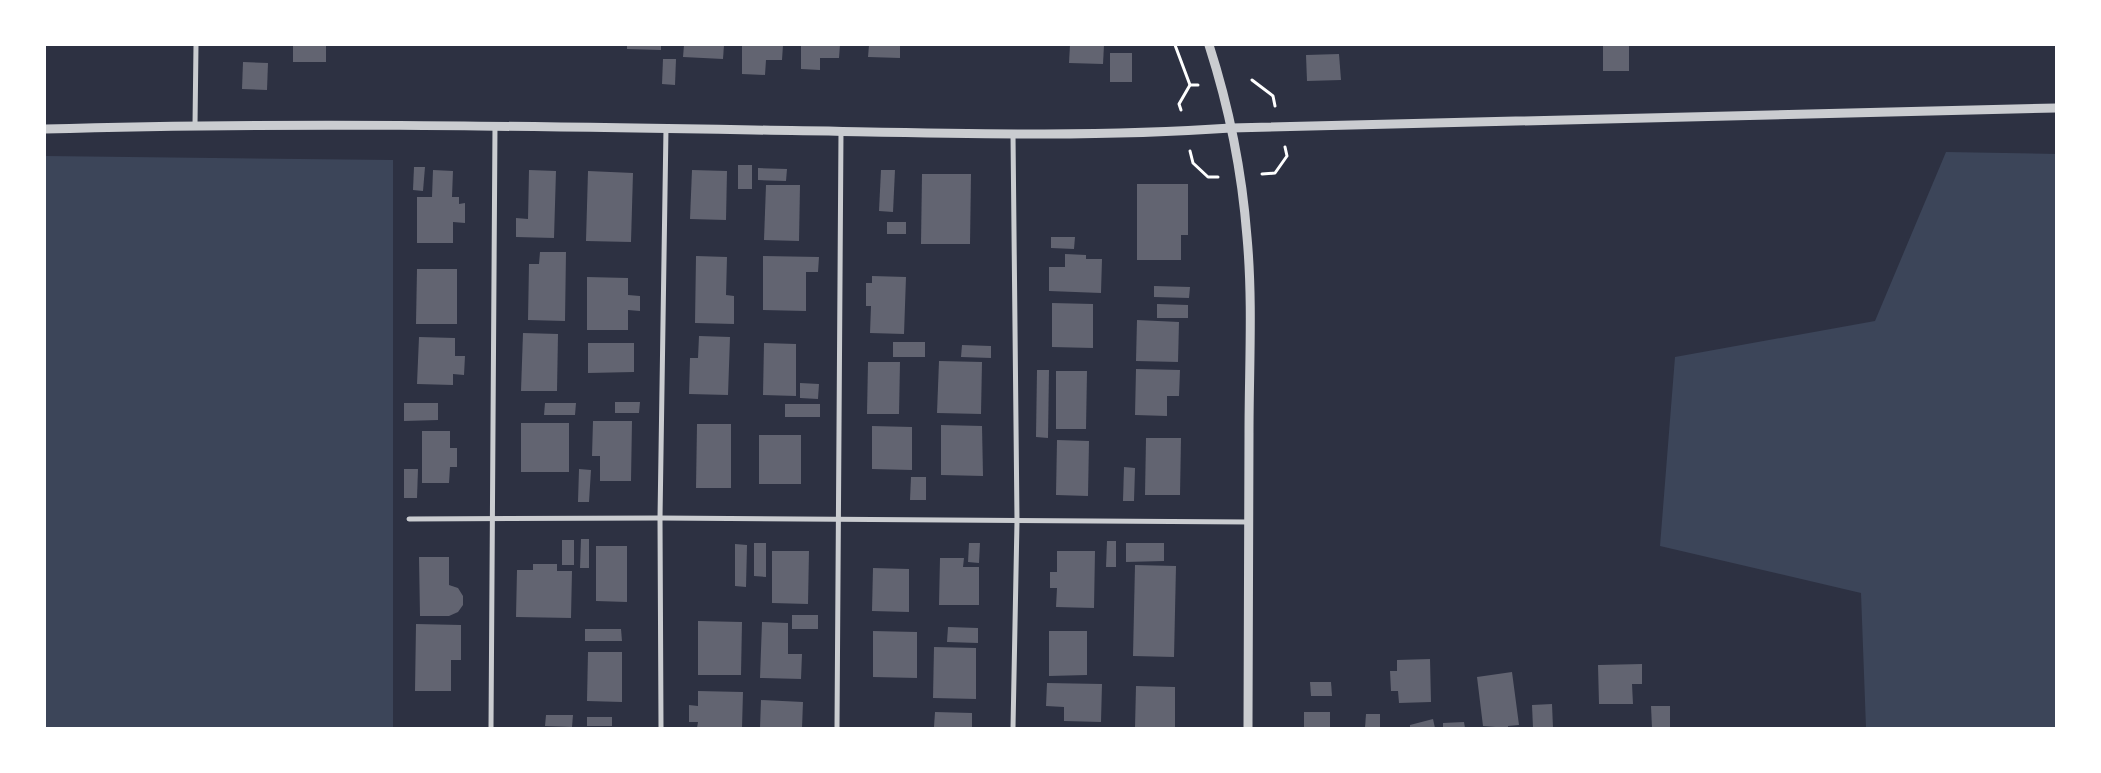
<svg xmlns="http://www.w3.org/2000/svg" width="2101" height="773" font-family="'Playfair Display',serif">
	<rect width="100%" height="100%" fill="#2d3142"/>
	<g fill="#3c4559">
		<polygon points="1946,152 2056,154 2056,728 1866,728 1861,593 1660,546 1675,357 1875,321"/>
		<polygon points="45,156 393,160 393,728 45,728"/>
	</g>
	<g fill="#626471">
		<rect x="293" y="45" width="33" height="17"/>
		<polygon points="627,45 661,45 661,50 627,49"/>
		<polygon points="684,45 724,45 723,59 683,57"/>
		<polygon points="742,45 783,45 782,60 766,60 765,75 742,74"/>
		<polygon points="801,45 840,45 839,58 820,58 820,70 801,69"/>
		<polygon points="869,45 900,45 900,58 868,57"/>
		<polygon points="1070,45 1104,45 1103,64 1069,63"/>
		<rect x="1603" y="45" width="26" height="26"/>
		<rect x="1110" y="53" width="22" height="29"/>
		<polygon points="1339,54 1341,80 1307,81 1306,55"/>
		<polygon points="663,59 676,59 675,85 662,84"/>
		<polygon points="243,62 268,63 267,90 242,89"/>
		<rect x="738" y="165" width="14" height="24"/>
		<polygon points="414,167 425,167 423,191 413,190"/>
		<polygon points="758,168 787,169 786,181 758,180"/>
		<polygon points="433,170 453,171 452,197 459,197 459,204 465,203 465,223 453,222 453,243 417,243 417,197 432,197"/>
		<polygon points="529,170 556,171 554,238 516,237 516,218 528,219"/>
		<polygon points="692,170 727,171 726,220 690,219"/>
		<polygon points="881,170 895,170 893,212 879,211"/>
		<polygon points="588,171 633,173 631,242 586,241"/>
		<polygon points="922,174 971,174 970,244 921,244"/>
		<polygon points="1137,184 1188,184 1188,235 1181,235 1181,260 1137,260"/>
		<polygon points="766,185 800,185 799,241 764,240"/>
		<rect x="887" y="222" width="19" height="12"/>
		<polygon points="1051,237 1075,237 1074,249 1051,248"/>
		<polygon points="540,252 566,252 565,321 528,320 529,264 539,264"/>
		<polygon points="1065,254 1086,255 1086,259 1102,259 1101,293 1049,291 1049,267 1065,267"/>
		<polygon points="696,256 727,257 726,295 734,296 734,324 695,323"/>
		<polygon points="763,256 819,257 818,272 806,272 806,311 763,310"/>
		<polygon points="417,269 457,269 457,324 416,324"/>
		<polygon points="872,276 906,277 904,334 870,333 871,306 866,306 866,283 872,283"/>
		<polygon points="587,277 628,278 628,295 640,296 640,311 628,310 628,330 587,330"/>
		<polygon points="1154,286 1190,287 1189,298 1154,297"/>
		<polygon points="1052,303 1093,304 1093,348 1052,347"/>
		<polygon points="1157,304 1188,305 1188,318 1157,318"/>
		<polygon points="1137,320 1179,322 1178,362 1136,361"/>
		<polygon points="523,333 558,334 557,391 521,391"/>
		<polygon points="699,336 730,337 728,395 689,394 690,358 698,358"/>
		<polygon points="419,337 455,338 455,356 465,356 464,375 453,374 453,385 417,384"/>
		<rect x="893" y="342" width="32" height="15"/>
		<polygon points="588,343 634,343 634,372 588,373"/>
		<polygon points="764,343 796,344 796,396 763,395"/>
		<polygon points="962,345 991,346 991,358 961,357"/>
		<polygon points="939,361 982,362 981,414 937,413"/>
		<polygon points="868,362 900,362 899,414 867,414"/>
		<polygon points="1136,369 1180,370 1179,396 1167,396 1167,416 1135,415"/>
		<polygon points="1037,370 1049,370 1048,438 1036,437"/>
		<polygon points="1056,371 1087,371 1086,429 1056,429"/>
		<polygon points="800,383 819,384 818,399 800,398"/>
		<polygon points="615,402 640,402 639,413 615,413"/>
		<polygon points="404,403 438,403 438,420 404,421"/>
		<polygon points="545,403 576,403 575,415 544,415"/>
		<rect x="785" y="404" width="35" height="13"/>
		<polygon points="593,421 632,421 631,481 600,481 600,456 592,456"/>
		<rect x="521" y="423" width="48" height="49"/>
		<polygon points="697,424 731,424 731,488 696,488"/>
		<polygon points="941,425 982,426 983,476 941,475"/>
		<polygon points="872,426 912,427 912,470 872,469"/>
		<polygon points="422,431 450,431 450,448 457,448 457,467 450,467 449,483 422,483"/>
		<rect x="759" y="435" width="42" height="49"/>
		<polygon points="1146,438 1181,438 1180,495 1145,495"/>
		<polygon points="1057,440 1089,441 1088,496 1056,495"/>
		<polygon points="1124,467 1135,468 1134,501 1123,501"/>
		<polygon points="404,469 418,469 417,498 404,498"/>
		<polygon points="579,469 591,470 589,502 578,502"/>
		<polygon points="911,477 926,477 926,500 910,500"/>
		<polygon points="581,539 589,539 589,568 580,568"/>
		<rect x="562" y="540" width="12" height="25"/>
		<polygon points="1107,541 1116,541 1116,567 1106,567"/>
		<polygon points="754,543 766,543 766,577 754,576"/>
		<polygon points="969,543 980,543 979,563 968,562"/>
		<polygon points="1126,543 1164,543 1164,561 1126,562"/>
		<polygon points="735,544 747,545 746,587 735,586"/>
		<polygon points="596,546 627,546 627,602 596,601"/>
		<polygon points="772,551 809,551 808,604 772,603"/>
		<polygon points="1057,551 1095,551 1094,608 1056,607 1057,588 1050,588 1050,572 1057,572"/>
		<polygon points="419,557 449,557 449,585 458,588 463,596 463,605 458,612 449,616 420,616"/>
		<polygon points="940,558 964,558 963,567 979,567 979,605 939,605"/>
		<polygon points="533,564 557,564 557,571 572,571 571,618 516,617 517,570 533,570"/>
		<polygon points="1135,565 1176,566 1174,657 1133,656"/>
		<polygon points="873,568 909,569 909,612 872,611"/>
		<rect x="792" y="615" width="26" height="14"/>
		<polygon points="698,621 742,622 741,675 698,675"/>
		<polygon points="762,622 788,623 788,654 802,654 801,679 760,678"/>
		<polygon points="416,624 461,625 461,660 451,660 451,691 415,691"/>
		<polygon points="948,627 978,628 978,643 947,642"/>
		<polygon points="585,629 621,629 622,641 585,641"/>
		<polygon points="873,631 917,632 917,678 873,677"/>
		<polygon points="1049,631 1087,631 1087,675 1049,676"/>
		<polygon points="934,647 976,648 976,699 933,698"/>
		<polygon points="588,652 622,652 622,702 587,701"/>
		<polygon points="1430,659 1431,702 1399,703 1398,691 1391,691 1390,671 1397,671 1397,660"/>
		<polygon points="1642,664 1642,684 1632,684 1633,704 1599,704 1598,665"/>
		<polygon points="1512,672 1519,725 1508,726 1508,728 1483,726 1477,677"/>
		<polygon points="1310,682 1331,682 1332,696 1311,696"/>
		<polygon points="1047,683 1102,684 1101,722 1064,721 1064,707 1046,706"/>
		<polygon points="1136,686 1175,687 1175,728 1135,728"/>
		<polygon points="698,691 743,692 742,728 697,728 698,722 689,722 689,705 698,706"/>
		<polygon points="761,700 803,702 802,728 760,728"/>
		<polygon points="1552,704 1553,728 1533,728 1532,705"/>
		<polygon points="1651,706 1670,706 1670,728 1652,728"/>
		<polygon points="935,712 972,713 972,728 934,727"/>
		<rect x="1304" y="712" width="26" height="16"/>
		<polygon points="1366,714 1380,714 1380,728 1365,728"/>
		<polygon points="546,715 573,715 572,727 545,726"/>
		<rect x="587" y="717" width="25" height="9"/>
		<polygon points="1433,719 1435,728 1410,728 1410,725"/>
		<polygon points="1464,722 1465,728 1443,728 1443,723"/>
	</g>
	<g fill="none" stroke-linecap="round" stroke-linejoin="round">
		<g stroke="#fff" stroke-width="3">
			<polyline points="1175,45 1190,85"/>
			<polyline points="1252,80 1273,96 1275,106"/>
			<polyline points="1181,110 1179,104 1190,85 1198,85"/>
			<polyline points="1190,151 1193,163 1208,177 1218,177"/>
			<polyline points="1262,174 1275,173 1287,156 1285,147"/>
		</g>
		<g stroke="#caccd0" stroke-width="5">
			<polyline points="195,125 196,45"/>
			<polyline points="1013,134 1017,521 1013,728"/>
			<polyline points="409,519 660,518 1249,522"/>
			<polyline points="491,728 495,126"/>
			<polyline points="661,728 660,518 666,128"/>
			<polyline points="837,728 841,131"/>
		</g>
		<g stroke="#caccd0" stroke-width="9">
			<path d="M 1209,45 C 1229,107 1242,172 1247,237 C 1253,302 1249,368 1249,433 C 1249,532 1248,630 1248,728"/>
			<path d="M 45,129 C 281,122 518,126 754,130 C 913,132 1072,139 1231,128 L 2056,108"/>
		</g>
	</g>
	<rect width="2101" height="773" fill="none" stroke="#ffffff" stroke-width="92"/>
</svg>
